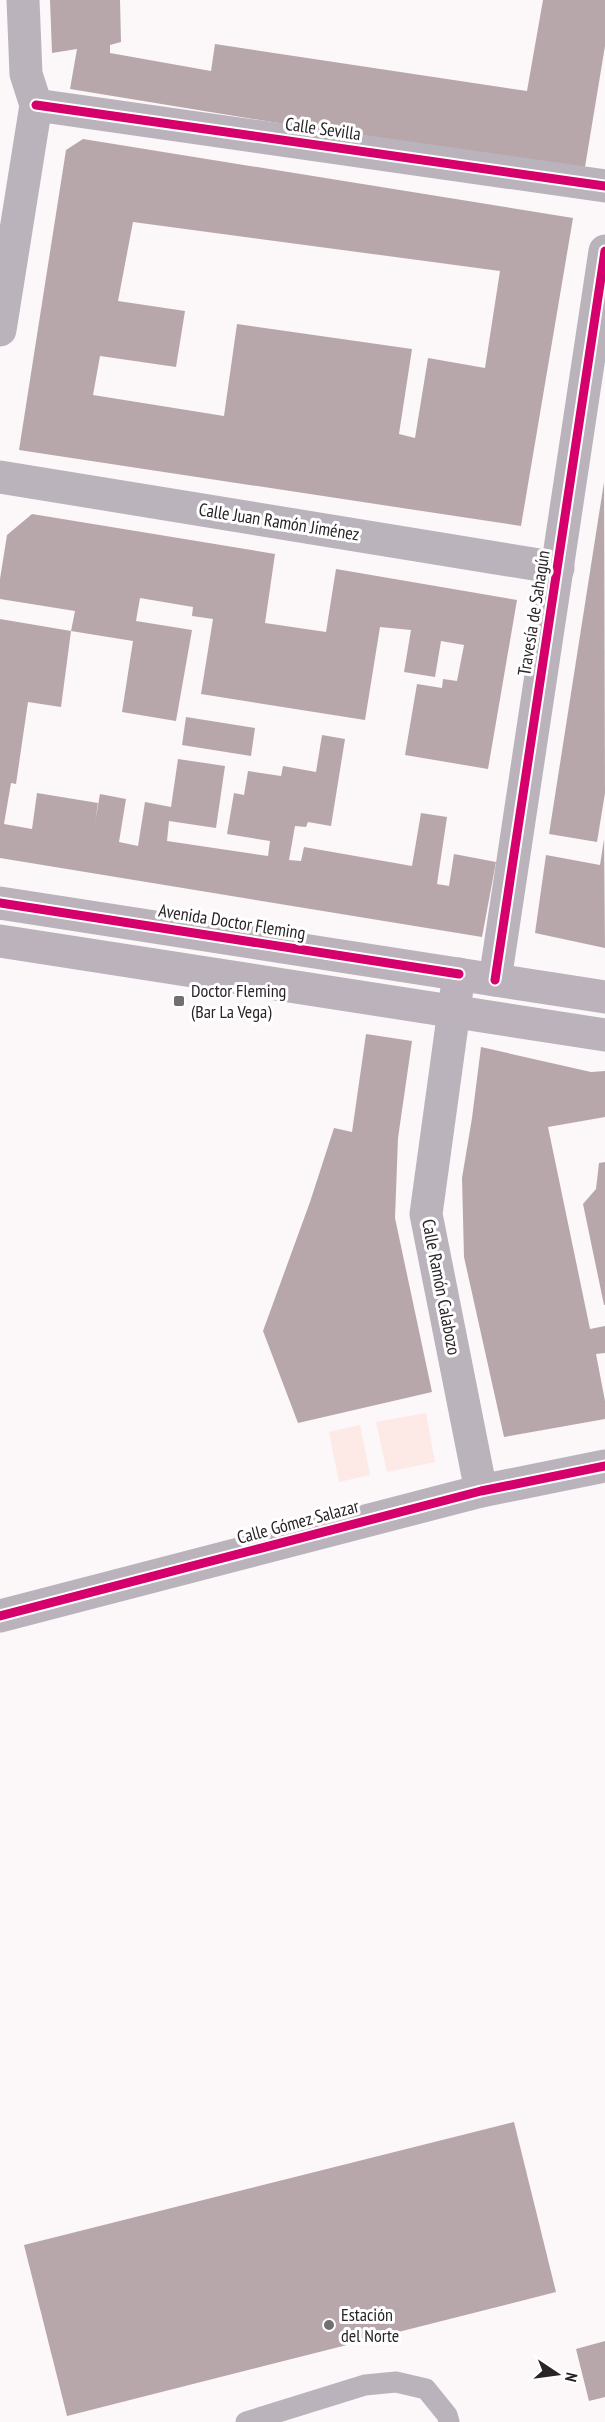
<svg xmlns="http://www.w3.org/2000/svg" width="605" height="2422" font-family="'PT Sans Narrow',sans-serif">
	<rect width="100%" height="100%" fill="#fcf7f9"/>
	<g fill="#fde9e5">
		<polygon points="426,1413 435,1462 387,1472 376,1422"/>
		<polygon points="360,1425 370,1475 339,1482 329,1432"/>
	</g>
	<g fill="#b8a7aa" fill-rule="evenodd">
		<polygon points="50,0 120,0 121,42 110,45 110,53 211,71 215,44 527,91 543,0 605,0 605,46 584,173 70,89 77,49 52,53"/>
		<path d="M 83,139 L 573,218 L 521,526 L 19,450 L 66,150 ZM 133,222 L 500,271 L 485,368 L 428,358 L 415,438 L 399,434 L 412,349 L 237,324 L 224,416 L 93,395 L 100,356 L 176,367 L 185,311 L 118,301 Z"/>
		<polygon points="604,482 605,793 597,842 549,834"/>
		<polygon points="32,514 275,554 265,623 326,632 336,569 517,600 488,769 405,755 417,684 442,688 443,679 457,681 464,645 441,641 435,677 404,672 411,630 380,627 365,720 201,694 213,619 192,616 193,607 140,598 136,621 192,630 176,721 122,712 133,641 71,631 75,611 0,599 0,579 7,535"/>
		<polygon points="0,619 71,631 61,707 28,702 16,784 11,783 4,824 32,829 37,793 98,803 95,823 100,794 126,799 119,842 138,846 145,802 171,807 178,759 225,766 216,828 169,821 167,841 268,856 270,841 227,834 234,793 244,795 248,771 281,776 283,766 316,772 322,735 345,739 331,826 308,822 306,827 295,826 289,860 301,861 304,847 412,866 421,813 447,817 437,884 449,886 454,854 496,862 482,937 0,858"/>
		<polygon points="186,717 255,728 251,756 182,745"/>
		<polygon points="604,839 605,948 535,933 546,855 600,865"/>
		<polygon points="366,1034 412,1041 398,1138 395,1218 432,1392 298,1423 263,1331 310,1202 334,1128 352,1132"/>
		<polygon points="481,1047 591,1072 605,1071 605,1117 548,1127 590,1329 605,1326 605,1353 596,1354 605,1401 605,1419 504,1437 464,1257 462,1178 472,1118"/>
		<polygon points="605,1162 605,1305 604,1305 583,1204 596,1189 599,1163"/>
		<polygon points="514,2122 556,2292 67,2416 24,2245"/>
		<polygon points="605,2341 605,2397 589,2401 576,2349"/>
	</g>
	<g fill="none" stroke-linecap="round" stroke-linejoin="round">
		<polyline stroke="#bbb3bc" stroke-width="21" points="246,2422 365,2385 396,2382 426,2389 447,2415 449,2422"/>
		<g stroke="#bbb3bc" stroke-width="33">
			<polyline points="36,105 605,186"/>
			<polyline points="0,330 36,105 26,74 23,0"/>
			<polyline points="0,477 558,568"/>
			<polyline points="459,974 426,1214 481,1491"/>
			<polyline points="495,980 605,251"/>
			<polyline points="0,1616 481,1491 605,1466"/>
		</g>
		<g stroke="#bbb2bb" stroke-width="33">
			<polyline points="0,903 605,997"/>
			<polyline points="0,941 605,1035"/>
		</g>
		<g stroke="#fff" stroke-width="13">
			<g id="cycleway">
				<polyline points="36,105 605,186"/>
				<polyline points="0,903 459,974"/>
				<polyline points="495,980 605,251"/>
				<polyline points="0,1616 481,1491 605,1466"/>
			</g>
		</g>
		<use href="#cycleway" stroke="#d6006c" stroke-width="9"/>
	</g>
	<g fill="#736e70" stroke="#fff" stroke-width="2">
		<rect x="173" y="995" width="12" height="12" rx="3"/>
		<circle cx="329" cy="2325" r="6"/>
	</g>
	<g text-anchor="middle" stroke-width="6" stroke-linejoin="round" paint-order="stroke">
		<g font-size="18" fill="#292427" stroke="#fff">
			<text transform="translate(323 129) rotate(8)" y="6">Calle Sevilla</text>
			<text transform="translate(279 522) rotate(9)" y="6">Calle Juan Ramón Jiménez</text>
			<text transform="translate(534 613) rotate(-81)" y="6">Travesía de Sahagún</text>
			<text transform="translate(232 922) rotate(9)" y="6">Avenida Doctor Fleming</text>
			<text transform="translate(441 1287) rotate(79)" y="6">Calle Ramón Calabozo</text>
			<text transform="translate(298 1522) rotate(-15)" y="6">Calle Gómez Salazar</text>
		</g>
		<g font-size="18" fill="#292427" stroke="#fff" text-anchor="start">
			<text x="191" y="997">Doctor Fleming<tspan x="191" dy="21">(Bar La Vega)</tspan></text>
			<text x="341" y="2321">Estación<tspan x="341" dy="21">del Norte</tspan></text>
		</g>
	</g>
	<g transform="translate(557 2374) rotate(103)" stroke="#ffffff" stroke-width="4.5" paint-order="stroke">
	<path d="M0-4.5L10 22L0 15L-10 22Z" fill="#292427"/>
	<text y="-9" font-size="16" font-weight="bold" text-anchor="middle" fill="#292427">N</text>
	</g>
</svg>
